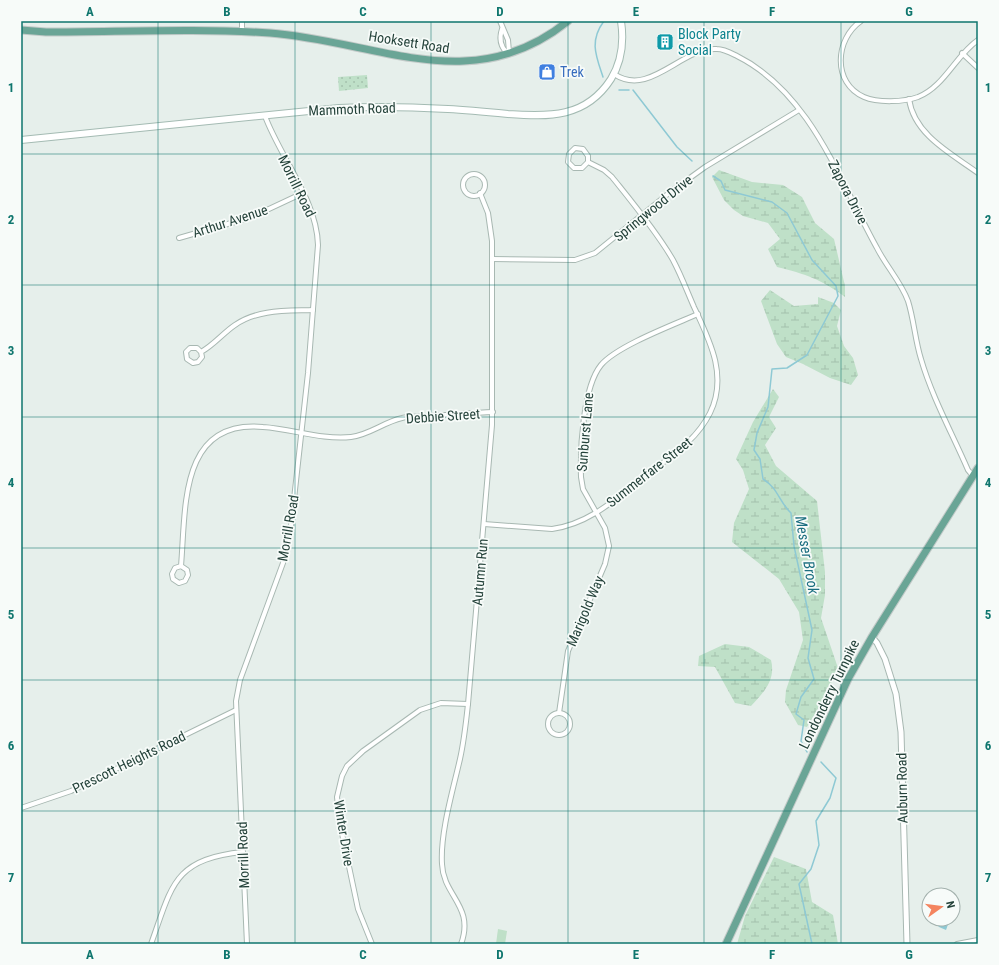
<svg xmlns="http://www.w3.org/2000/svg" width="999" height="965" font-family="'Roboto Condensed',sans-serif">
	<defs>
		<pattern id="grass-dots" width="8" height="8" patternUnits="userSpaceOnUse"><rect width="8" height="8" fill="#bfe0c8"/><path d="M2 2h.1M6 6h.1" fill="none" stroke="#a4c1ad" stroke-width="1.8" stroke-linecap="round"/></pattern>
		<pattern id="wetland-marsh" width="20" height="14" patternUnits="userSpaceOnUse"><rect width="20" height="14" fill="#bfe0c8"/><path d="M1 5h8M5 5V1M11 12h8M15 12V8" fill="none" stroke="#a4c1ad"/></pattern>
	</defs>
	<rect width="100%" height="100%" fill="#e6efeb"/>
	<polygon fill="url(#grass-dots)" points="367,75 368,88 339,91 338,77"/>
	<g fill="url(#wetland-marsh)">
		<path d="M 719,170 L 752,182 L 783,185 L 802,197 L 815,223 L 834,239 L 845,286 L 845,297 C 821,279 805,274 777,267 L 768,249 L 780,239 L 768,223 L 743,216 L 734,210 L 724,200 L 712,177 Z"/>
		<polygon points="770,290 794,306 818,304 818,297 834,303 841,310 837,326 844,346 853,358 858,375 851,385 830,378 803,364 786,357 777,344 761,301"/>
		<polygon points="773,389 779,397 769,417 776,428 765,445 776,466 817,501 825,572 825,595 821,618 838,668 828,692 807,727 798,725 785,702 786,690 803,640 799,612 779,579 732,542 734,523 749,489 743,470 736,459 753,422"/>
		<path d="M 725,644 L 749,647 L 771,660 C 776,680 764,692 751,706 L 735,703 L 715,667 L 698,666 L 699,656 Z"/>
		<polygon points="774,857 806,869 812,902 833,915 838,944 737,944 745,916"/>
	</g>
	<polygon fill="#bfe0c8" points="498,929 507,931 505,944 496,944"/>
	<polygon fill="#8ec9d4" points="932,919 950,919 946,930 939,927"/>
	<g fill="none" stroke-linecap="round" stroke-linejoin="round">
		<g stroke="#8ec9d4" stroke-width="1.5">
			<path d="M 603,77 C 596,56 589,41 604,21"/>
			<polyline points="619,90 629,90"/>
			<polyline points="633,90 677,147 692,161"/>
			<path d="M 713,176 L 721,181 L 725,190 L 772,202 L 787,213 L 812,260 L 836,286 L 838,296 L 807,355 L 787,368 L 772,369 L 768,407 L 757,433 L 754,450 L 760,459 L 763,479 C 779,489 778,501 791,513 L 794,546 L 812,630 L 808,658 L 814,679 L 801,697 L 796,714 L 804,720 L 801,741 L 807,752"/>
			<polyline points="812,944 799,884 811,869 819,845 816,821 830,798 836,778 821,762"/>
		</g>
		<g stroke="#a8b8b2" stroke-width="6">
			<g id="minor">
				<polyline points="242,21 242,32"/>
				<polyline points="500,21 508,40 509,52"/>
				<path d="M 861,21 C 835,39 832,83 864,97 C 878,103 904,102 918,97 C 944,87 956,55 978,40"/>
				<path d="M 502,29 C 499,38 500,46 507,53"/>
				<polyline points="962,53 978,68"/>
				<path d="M 614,74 C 650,98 681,47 717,49 C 724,49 731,53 737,56 C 811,93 839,180 877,248 C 886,266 901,282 908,301 C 914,320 915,340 921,359 C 932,397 952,433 968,470 L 973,476"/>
				<path d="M 909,99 C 914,135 952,154 978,173"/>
				<circle cx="474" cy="185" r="11"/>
				<polyline points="179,238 252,217 303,193"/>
				<polyline points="492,259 575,260 595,253 669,193 705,167 799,110"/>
				<path d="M 201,352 L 197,348 L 190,348 L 186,352 L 187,359 L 193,363 L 198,362 L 202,357 L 201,352 C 214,345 223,333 235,325 C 258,309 287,311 313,310"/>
				<path d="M 484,524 L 552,529 C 590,524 618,497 648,474 C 671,456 696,441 710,413 C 728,376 710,341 694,307 C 687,291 681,275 673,260 C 657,232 632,202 612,177 L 604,170 L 588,162 L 582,168 L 574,168 L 568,162 L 569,154 L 575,148 L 583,149 L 588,156 L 588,162"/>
				<path d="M 181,566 L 187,570 L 188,575 L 185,581 L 179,583 L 173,579 L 172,574 L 175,568 L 181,566 C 186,508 179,419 263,427 C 293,429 321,440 351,437 C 369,435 384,422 402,418 C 410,416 420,417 429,416 C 450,415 471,413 493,412"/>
				<circle cx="559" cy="724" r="11"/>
				<path d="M 559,713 L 568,651 L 605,564 L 609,546 L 605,528 L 583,489 L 581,477 C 580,448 583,387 601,365 C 617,346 673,325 698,314"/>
				<polyline points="21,808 71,791 236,710"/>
				<path d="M 151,944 C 172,886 173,859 243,852"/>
				<path d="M 247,944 L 236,701 L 240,680 L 283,563 L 291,526 L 308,373 L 318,245 C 317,200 280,157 265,116"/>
				<polyline points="372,944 358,909 340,824 337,797 342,776 347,766 363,751 420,710 441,703 468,704"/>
				<path d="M 461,944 C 475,906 443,896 442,864 C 440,833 453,790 460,759 C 464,741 466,723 468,704 L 492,425 L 492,241 L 488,213 L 480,193"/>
				<polyline points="957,944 978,940"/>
			</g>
		</g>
		<g stroke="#a8b8b2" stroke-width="7">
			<polyline id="tertiary" points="872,637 877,643 885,659 896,694 901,732 907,944"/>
		</g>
		<g stroke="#a4bbb3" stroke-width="8">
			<path id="secondary" d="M 21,140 L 339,108 C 375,106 412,107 448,109 C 468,110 488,112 508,114 C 549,117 586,118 611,79 C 622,61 624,41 621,21"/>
		</g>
		<g stroke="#c2cac8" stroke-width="9">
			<g id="primary">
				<path d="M 21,30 L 46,32 C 120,32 196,28 270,33 C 377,41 472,99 568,21"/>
				<polyline points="726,944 848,679 872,637 978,468"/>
			</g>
		</g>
		<use href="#minor" stroke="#fff" stroke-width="4"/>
		<use href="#tertiary" stroke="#fff" stroke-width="5"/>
		<use href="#secondary" stroke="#fff" stroke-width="6"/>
		<use href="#primary" stroke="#6aa596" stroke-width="7"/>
	</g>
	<path fill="none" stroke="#0f766e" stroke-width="1" stroke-opacity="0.55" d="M 158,21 L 158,944M 295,21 L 295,944M 431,21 L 431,944M 568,21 L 568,944M 704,21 L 704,944M 841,21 L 841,944M 21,154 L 978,154M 21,285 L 978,285M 21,417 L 978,417M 21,548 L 978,548M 21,680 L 978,680M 21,811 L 978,811"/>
	<defs>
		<g id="building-square" transform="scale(0.9)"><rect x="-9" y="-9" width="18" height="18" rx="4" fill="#0f9aa8" stroke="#f7fbf9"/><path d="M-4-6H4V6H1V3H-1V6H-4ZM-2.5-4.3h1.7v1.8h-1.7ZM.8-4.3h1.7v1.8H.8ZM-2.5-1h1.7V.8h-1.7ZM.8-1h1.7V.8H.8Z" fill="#fff"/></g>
		<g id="shop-square" transform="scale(0.9)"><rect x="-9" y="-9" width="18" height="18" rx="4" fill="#3f7fe0" stroke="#f7fbf9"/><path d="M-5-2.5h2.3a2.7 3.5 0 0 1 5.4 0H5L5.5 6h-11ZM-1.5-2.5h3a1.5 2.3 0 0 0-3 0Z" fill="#fff"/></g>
	</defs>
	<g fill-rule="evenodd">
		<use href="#building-square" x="665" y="42"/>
		<use href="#shop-square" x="547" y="72"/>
	</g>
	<g text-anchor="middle" stroke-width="3.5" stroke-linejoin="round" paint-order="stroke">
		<g font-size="14" fill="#0d838f" stroke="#f7fbf9" text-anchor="start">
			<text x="678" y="39">Block Party<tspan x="678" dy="16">Social</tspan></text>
		</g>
		<g font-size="14" fill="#24423a" stroke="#f7fbf9">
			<text transform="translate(409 42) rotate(9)" y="5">Hooksett Road</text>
			<text transform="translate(352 109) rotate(-2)" y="5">Mammoth Road</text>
			<text transform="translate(297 186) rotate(64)" y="5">Morrill Road</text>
			<text transform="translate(848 192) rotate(63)" y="5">Zapora Drive</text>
			<text transform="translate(653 208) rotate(-39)" y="5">Springwood Drive</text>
			<text transform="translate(230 221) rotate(-18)" y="5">Arthur Avenue</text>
			<text transform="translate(443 416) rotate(-4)" y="5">Debbie Street</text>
			<text transform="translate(585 432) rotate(-85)" y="5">Sunburst Lane</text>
			<text transform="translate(649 472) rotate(-38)" y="5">Summerfare Street</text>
			<text transform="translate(288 528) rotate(-80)" y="5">Morrill Road</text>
			<text transform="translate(480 572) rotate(-85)" y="5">Autumn Run</text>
			<text transform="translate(585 611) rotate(-67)" y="5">Marigold Way</text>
			<text transform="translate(829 694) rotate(-64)" y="5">Londonderry Turnpike</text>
			<text transform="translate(129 762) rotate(-26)" y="5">Prescott Heights Road</text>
			<text transform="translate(902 788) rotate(-91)" y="5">Auburn Road</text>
			<text transform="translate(344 833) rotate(81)" y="5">Winter Drive</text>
			<text transform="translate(243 855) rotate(-92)" y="5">Morrill Road</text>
		</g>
		<g font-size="14" fill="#366cbe" stroke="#f7fbf9" text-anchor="start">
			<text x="560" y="77">Trek</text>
		</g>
		<g font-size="15" font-style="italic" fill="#1c6f80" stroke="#f7fbf9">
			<text transform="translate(807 555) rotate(80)" y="5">Messer Brook</text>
		</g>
	</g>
	<rect width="999" height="965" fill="none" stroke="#f7fbf9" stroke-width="44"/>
	<g transform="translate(941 907) rotate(76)"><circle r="19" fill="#f7fbf9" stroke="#a3b1ad"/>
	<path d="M0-3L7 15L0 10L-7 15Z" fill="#f4845f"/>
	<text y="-6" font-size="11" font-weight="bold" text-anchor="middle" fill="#24423a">N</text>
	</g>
	<rect x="22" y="22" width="955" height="921" fill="none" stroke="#0f766e" stroke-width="1.5"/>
	<g font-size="13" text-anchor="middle" font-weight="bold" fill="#0f766e">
		<text x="90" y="16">A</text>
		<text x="227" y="16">B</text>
		<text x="363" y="16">C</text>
		<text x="500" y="16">D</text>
		<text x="636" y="16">E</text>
		<text x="772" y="16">F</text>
		<text x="909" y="16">G</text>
		<text x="11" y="92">1</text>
		<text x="988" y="92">1</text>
		<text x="11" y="224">2</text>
		<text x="988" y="224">2</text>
		<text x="11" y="355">3</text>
		<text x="988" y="355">3</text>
		<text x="11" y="487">4</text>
		<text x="988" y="487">4</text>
		<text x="11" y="619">5</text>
		<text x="988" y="619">5</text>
		<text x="11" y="750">6</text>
		<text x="988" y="750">6</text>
		<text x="11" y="882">7</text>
		<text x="988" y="882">7</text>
		<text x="90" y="959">A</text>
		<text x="227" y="959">B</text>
		<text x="363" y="959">C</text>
		<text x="500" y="959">D</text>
		<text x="636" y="959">E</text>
		<text x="772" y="959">F</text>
		<text x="909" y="959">G</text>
	</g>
</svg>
